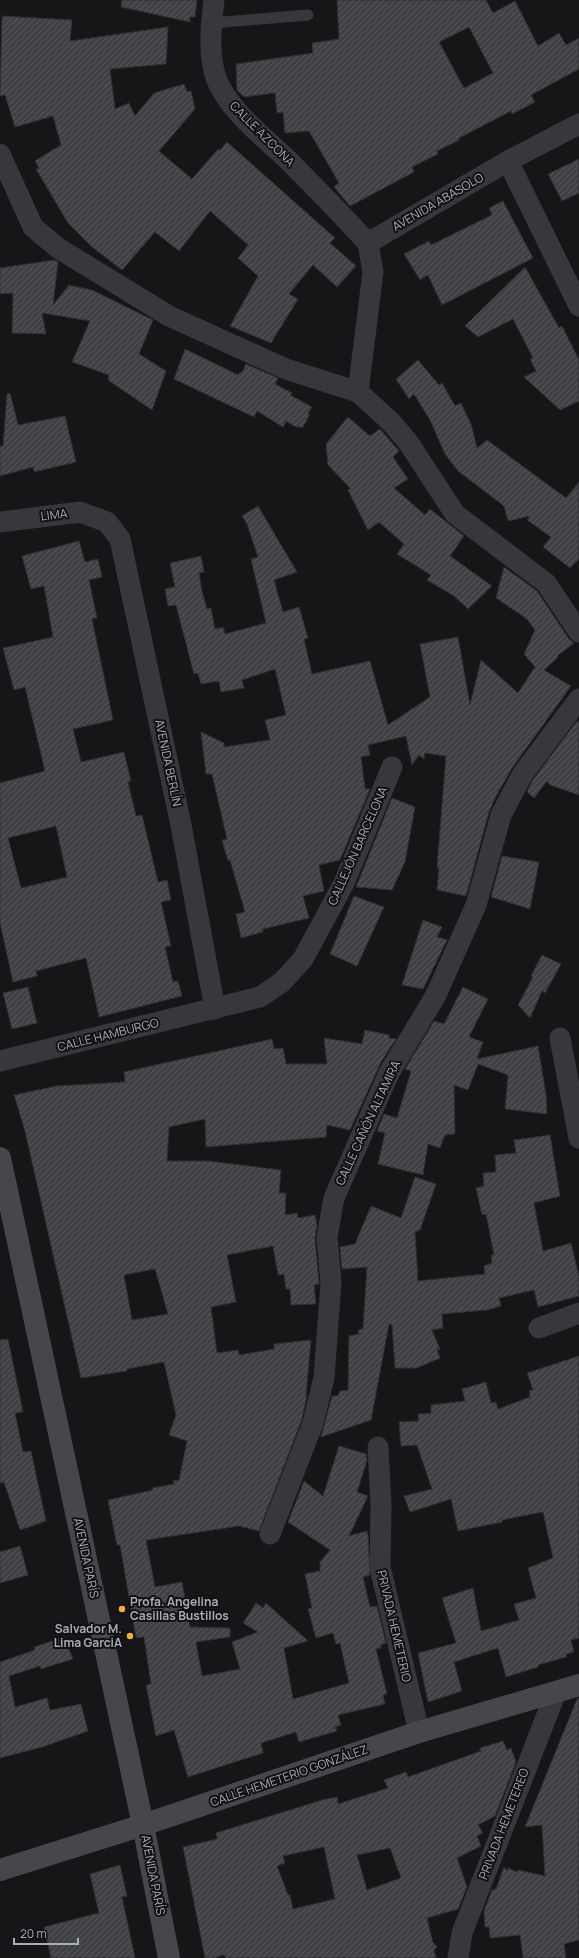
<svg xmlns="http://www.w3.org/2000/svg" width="579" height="1958" font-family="Manrope,sans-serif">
	<defs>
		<pattern id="building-hatch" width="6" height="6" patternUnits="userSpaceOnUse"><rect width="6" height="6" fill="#404145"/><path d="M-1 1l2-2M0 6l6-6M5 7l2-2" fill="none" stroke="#595a5e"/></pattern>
	</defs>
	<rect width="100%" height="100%" fill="#161618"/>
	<g fill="url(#building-hatch)" stroke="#303034" fill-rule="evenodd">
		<polygon points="122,0 197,0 195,17 190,17 190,22 121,7"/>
		<path d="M 337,0 L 486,0 L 493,13 L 515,1 L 538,46 L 559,33 L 566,45 L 579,38 L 579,69 L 531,95 L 535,102 L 512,114 L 511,111 L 459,138 L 459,140 L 437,151 L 438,154 L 412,167 L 414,172 L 350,206 L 334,187 L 339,183 L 309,131 L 285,133 L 283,112 L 277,113 L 275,93 L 244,97 L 237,90 L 236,64 L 313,53 L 312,43 L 339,39 ZM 469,27 L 493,73 L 464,88 L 439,42 Z"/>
		<polygon points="2,16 72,20 70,41 168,27 166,64 110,69 115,109 129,103 135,116 154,93 184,84 187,92 191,91 195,109 159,151 192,179 218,149 220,150 227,142 335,238 330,243 356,266 337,287 313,265 289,294 298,299 271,343 230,326 258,276 238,258 248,245 210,211 179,251 155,232 122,270 92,247 68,223 36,169 39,168 35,161 61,145 53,116 15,127 5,95 0,96"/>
		<polygon points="579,159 579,193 562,201 548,174"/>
		<polygon points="503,201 533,258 442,305 428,275 420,280 404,254 429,241 431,245 492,215 489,208"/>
		<polygon points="55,260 58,262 53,305 69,285 92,290 153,320 139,354 166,371 152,410 108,380 109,375 72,362 90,321 42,313 46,334 12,333 13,293 0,294 0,268"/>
		<polygon points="525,267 559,328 562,326 579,360 579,401 560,410 524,377 536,371 530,359 533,358 513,319 478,337 465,326"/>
		<polygon points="185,349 238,375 240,372 242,373 246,364 278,378 275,384 292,393 290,395 312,407 308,413 310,414 303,427 296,427 286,421 283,427 257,411 254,417 174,379"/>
		<polygon points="418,360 439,385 442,383 455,406 461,403 471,424 477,448 487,440 566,498 579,482 579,559 570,568 543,547 551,537 527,520 530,516 508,521 504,506 458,471 445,454 430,420 414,394 409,399 396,379"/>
		<polygon points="10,393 18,425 65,416 76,462 34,472 33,467 0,476 0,446 3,446 7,394"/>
		<polygon points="348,417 370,436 380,429 399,451 393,457 408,479 394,488 425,515 430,509 464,536 450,556 492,586 468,609 454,596 427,580 431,575 397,554 404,544 379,522 368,530 348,490 351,489 328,465 326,444"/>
		<polygon points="258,506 297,572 274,580 283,612 299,607 308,638 304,639 312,674 370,661 388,725 430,697 420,644 458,637 470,705 481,660 518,693 535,667 524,654 535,630 527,619 496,598 504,567 537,591 569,639 574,643 557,656 558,657 544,670 571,686 512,768 496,796 489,812 466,896 437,890 439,868 437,867 446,756 425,753 424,759 419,755 412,765 406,736 368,745 370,755 361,757 365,789 370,789 340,860 319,865 324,891 303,896 309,918 263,929 263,932 241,938 236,914 245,912 230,860 228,861 222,840 227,839 212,774 206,774 201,732 224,743 224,747 270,740 265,720 286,715 275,669 242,680 244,688 221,692 219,681 201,684 198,673 194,674 176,605 168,606 165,589 175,587 170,563 201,556 204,572 199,573 202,591 207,609 211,608 215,629 223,627 225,634 266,623 251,559 258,557 247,524 242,516"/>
		<path d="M 79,541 L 85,562 L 98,559 L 102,577 L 89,580 L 97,618 L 92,619 L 113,720 L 73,729 L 81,762 L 124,752 L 131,781 L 128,782 L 136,816 L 142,815 L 158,882 L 167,880 L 171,900 L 161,902 L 171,946 L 165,947 L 173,982 L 178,981 L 182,996 L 99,1017 L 86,958 L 36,971 L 37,976 L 13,982 L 0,923 L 0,783 L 45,771 L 25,687 L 14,690 L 3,648 L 53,637 L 44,586 L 31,589 L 22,556 ZM 56,826 L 67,877 L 21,888 L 8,838 Z"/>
		<polygon points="577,721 579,722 579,795 550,785 547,781 534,798 527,792 532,781"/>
		<polygon points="392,798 415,807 405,862 392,890 356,887"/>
		<polygon points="502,856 539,862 530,909 491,897"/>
		<polygon points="354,896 384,907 357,966 330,954"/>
		<polygon points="423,920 442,927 437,937 447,940 423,989 402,985"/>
		<polygon points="542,955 561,964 545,993 542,991 530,1018 518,1005 533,977 531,976"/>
		<polygon points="28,987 37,1023 12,1029 3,993"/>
		<polygon points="463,987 488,999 469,1037 483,1042 477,1059 538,1046 546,1095 547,1114 505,1109 508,1075 478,1064 468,1090 454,1085 455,1134 445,1135 440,1148 428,1144 423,1175 378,1164 385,1133 377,1131 384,1114 397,1118 411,1071 405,1069 434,1021 444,1024"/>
		<path d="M 365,1030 L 389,1035 L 389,1038 L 396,1039 L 381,1062 L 350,1130 L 327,1125 L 326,1137 L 206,1147 L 205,1119 L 169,1127 L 167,1161 L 209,1161 L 281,1170 L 279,1193 L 286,1193 L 285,1215 L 297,1213 L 298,1218 L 315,1215 L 317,1225 L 315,1238 L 319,1282 L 319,1284 L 314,1285 L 316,1304 L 291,1305 L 290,1289 L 286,1289 L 284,1274 L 278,1275 L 273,1246 L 227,1255 L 236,1302 L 211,1307 L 217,1353 L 238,1350 L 239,1355 L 274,1349 L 274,1344 L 311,1340 L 306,1395 L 307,1395 L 302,1419 L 259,1531 L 239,1526 L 146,1540 L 155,1587 L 182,1582 L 190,1627 L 230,1628 L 230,1637 L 196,1642 L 202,1676 L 240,1669 L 232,1642 L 258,1632 L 243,1623 L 256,1603 L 263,1608 L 266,1603 L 308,1641 L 284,1648 L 293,1699 L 349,1683 L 340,1643 L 336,1644 L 333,1633 L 316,1638 L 308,1609 L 312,1608 L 305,1574 L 320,1571 L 320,1562 L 330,1550 L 288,1522 L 304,1481 L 323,1496 L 339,1446 L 366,1454 L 367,1460 L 357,1492 L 368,1496 L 349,1536 L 367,1531 L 368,1536 L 370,1575 L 363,1577 L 370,1607 L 377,1606 L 386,1643 L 381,1645 L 381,1648 L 376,1649 L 387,1694 L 383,1695 L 385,1704 L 338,1715 L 341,1725 L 335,1727 L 337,1731 L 299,1742 L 296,1732 L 261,1743 L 263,1753 L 188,1777 L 174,1730 L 156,1736 L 146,1685 L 151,1684 L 144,1637 L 136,1638 L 120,1545 L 117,1545 L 108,1500 L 153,1490 L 152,1488 L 174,1484 L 173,1481 L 179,1480 L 187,1441 L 169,1435 L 176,1415 L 164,1362 L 127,1369 L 127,1371 L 81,1378 L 25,1131 L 14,1095 L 57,1086 L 125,1082 L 124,1072 L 272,1039 L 274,1049 L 283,1048 L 286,1064 L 327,1064 L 324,1038 L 362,1044 ZM 155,1269 L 168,1314 L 132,1320 L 124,1275 Z"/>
		<polygon points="550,1135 560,1196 534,1203 543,1251 571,1243 579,1276 579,1296 538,1307 534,1290 499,1298 501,1306 487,1310 442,1314 443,1328 432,1330 440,1349 437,1350 440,1358 417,1368 395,1368 392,1325 389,1324 371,1420 321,1437 332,1396 338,1396 340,1391 348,1390 349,1336 359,1334 358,1330 363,1329 367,1267 342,1269 340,1247 355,1244 371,1206 401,1218 415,1177 436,1184 420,1230 415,1232 418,1281 485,1274 484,1266 492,1263 491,1255 494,1255 486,1214 482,1215 476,1188 484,1186 483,1173 496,1172 495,1155 516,1153 514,1140"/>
		<polygon points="8,1339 23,1412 15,1413 23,1452 31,1451 46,1521 20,1530 4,1482 0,1483 0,1340"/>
		<polygon points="579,1356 579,1638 571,1640 574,1652 566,1654 566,1657 538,1665 538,1667 506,1677 498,1648 454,1662 462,1691 428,1702 418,1653 456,1643 442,1598 473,1588 481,1631 519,1620 514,1604 536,1598 528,1568 553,1558 543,1512 502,1520 502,1522 458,1531 451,1499 410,1512 404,1496 432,1489 417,1445 401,1446 399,1422 419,1421 418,1414 431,1413 431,1405 465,1401 462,1389 486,1382 491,1403 496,1402 498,1409 530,1397 529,1391 533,1390 527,1373"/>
		<polygon points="20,1546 28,1575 0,1583 0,1552"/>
		<polygon points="64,1637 73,1659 41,1669 40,1666 9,1676 15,1707 47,1698 50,1710 81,1704 88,1731 42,1747 0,1758 0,1662 35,1650 34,1647"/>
		<polygon points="579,1698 579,1940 564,1944 566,1958 523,1958 520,1935 490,1938 489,1927 485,1927 484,1911 492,1890 496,1889 504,1867 507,1871 508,1868 517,1872 518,1870 545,1876 542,1825 525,1827 577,1699"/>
		<path d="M 503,1741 L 507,1750 L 511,1748 L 516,1762 L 495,1816 L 478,1825 L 483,1833 L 477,1836 L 481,1846 L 457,1858 L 467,1887 L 458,1909 L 427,1918 L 433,1943 L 437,1946 L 434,1951 L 436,1958 L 226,1958 L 224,1955 L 214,1958 L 205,1958 L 183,1847 L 217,1839 L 216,1833 L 322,1800 L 337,1797 L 338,1804 L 388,1788 L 384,1780 L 406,1772 L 408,1777 L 481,1751 L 480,1748 ZM 324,1847 L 335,1899 L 293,1909 L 290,1895 L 288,1895 L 277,1866 L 285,1863 L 283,1856 ZM 390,1848 L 401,1878 L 367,1890 L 357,1855 Z"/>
		<polygon points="120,1865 127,1896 122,1897 135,1958 51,1958 44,1927 99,1913 90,1874"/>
	</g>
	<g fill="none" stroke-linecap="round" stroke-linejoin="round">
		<polyline stroke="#37383d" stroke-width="11" points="212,23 308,15"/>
		<g stroke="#37383d" stroke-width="21">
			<path d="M 214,0 C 211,25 208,54 216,78 C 228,110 264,137 288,160 C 315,187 342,215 368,243"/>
			<polyline points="0,154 33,227 58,248 169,316 286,369 358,392 391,422 408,442 455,514 546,583 579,632"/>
			<polyline points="508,161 579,306"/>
			<polyline points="368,243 508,161 579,124"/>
			<polyline points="358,392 373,272 368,243"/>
			<polyline points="0,522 80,512 107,522 120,539 181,825 215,1009"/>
			<polyline points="560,1038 579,1138"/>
			<polyline points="0,1061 260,997 282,982 303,959 344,883 392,767"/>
			<polyline points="539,1328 579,1313"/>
			<polyline points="378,1447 381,1505 380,1567 419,1732"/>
			<polyline points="270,1534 313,1423 324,1378 331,1282 327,1237 334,1198 389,1073 436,995 476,905 501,815 522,775 579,699"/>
			<polyline points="458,1958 462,1933 556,1692"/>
		</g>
		<g stroke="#45474d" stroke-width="22">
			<polyline points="0,1158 143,1825 169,1958"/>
			<polyline points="0,1870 143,1825 419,1732 579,1685"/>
		</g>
	</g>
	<g fill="#f2b134" stroke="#111113" stroke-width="1.5">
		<circle cx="122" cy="1609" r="4"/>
		<circle cx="130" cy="1636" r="4"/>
	</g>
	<g text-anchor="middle" stroke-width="4" stroke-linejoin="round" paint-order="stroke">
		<g font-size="12" fill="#a8adb8" stroke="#111113">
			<text transform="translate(262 134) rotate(45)" y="4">CALLE AZCONA</text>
			<text transform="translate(438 202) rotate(-30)" y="4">AVENIDA ABASOLO</text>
			<text transform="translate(54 515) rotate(-7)" y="4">LIMA</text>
			<text transform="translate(168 763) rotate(78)" y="4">AVENIDA BERLÍN</text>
			<text transform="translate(358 846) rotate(-66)" y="4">CALLEJÓN BARCELONA</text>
			<text transform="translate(108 1035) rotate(-14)" y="4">CALLE HAMBURGO</text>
			<text transform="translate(368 1123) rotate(-65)" y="4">CALLE CAÑÓN ALTAMIRA</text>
			<text transform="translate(86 1558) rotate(78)" y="4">AVENIDA PARÍS</text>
			<text transform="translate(394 1626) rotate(77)" y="4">PRIVADA HEMETERIO</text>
			<text transform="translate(289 1776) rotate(-19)" y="4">CALLE HEMETERIO GONZÁLEZ</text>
			<text transform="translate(504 1824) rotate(-69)" y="4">PRIVADA HEMETEREO</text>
			<text transform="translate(153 1875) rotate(79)" y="4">AVENIDA PARÍS</text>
		</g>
		<g font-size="12" font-weight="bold" fill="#a8adb8" stroke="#111113" text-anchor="start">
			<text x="130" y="1606">Profa. Angelina<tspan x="130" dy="14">Casillas Bustillos</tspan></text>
			<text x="122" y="1633" text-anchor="end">Salvador M.<tspan x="122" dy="14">Lima GarciA</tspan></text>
		</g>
	</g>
	<path d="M14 1938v6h64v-6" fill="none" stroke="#a8adb8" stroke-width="2"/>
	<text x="20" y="1938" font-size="12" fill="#a8adb8" stroke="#111113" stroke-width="3" paint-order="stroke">20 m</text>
</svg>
